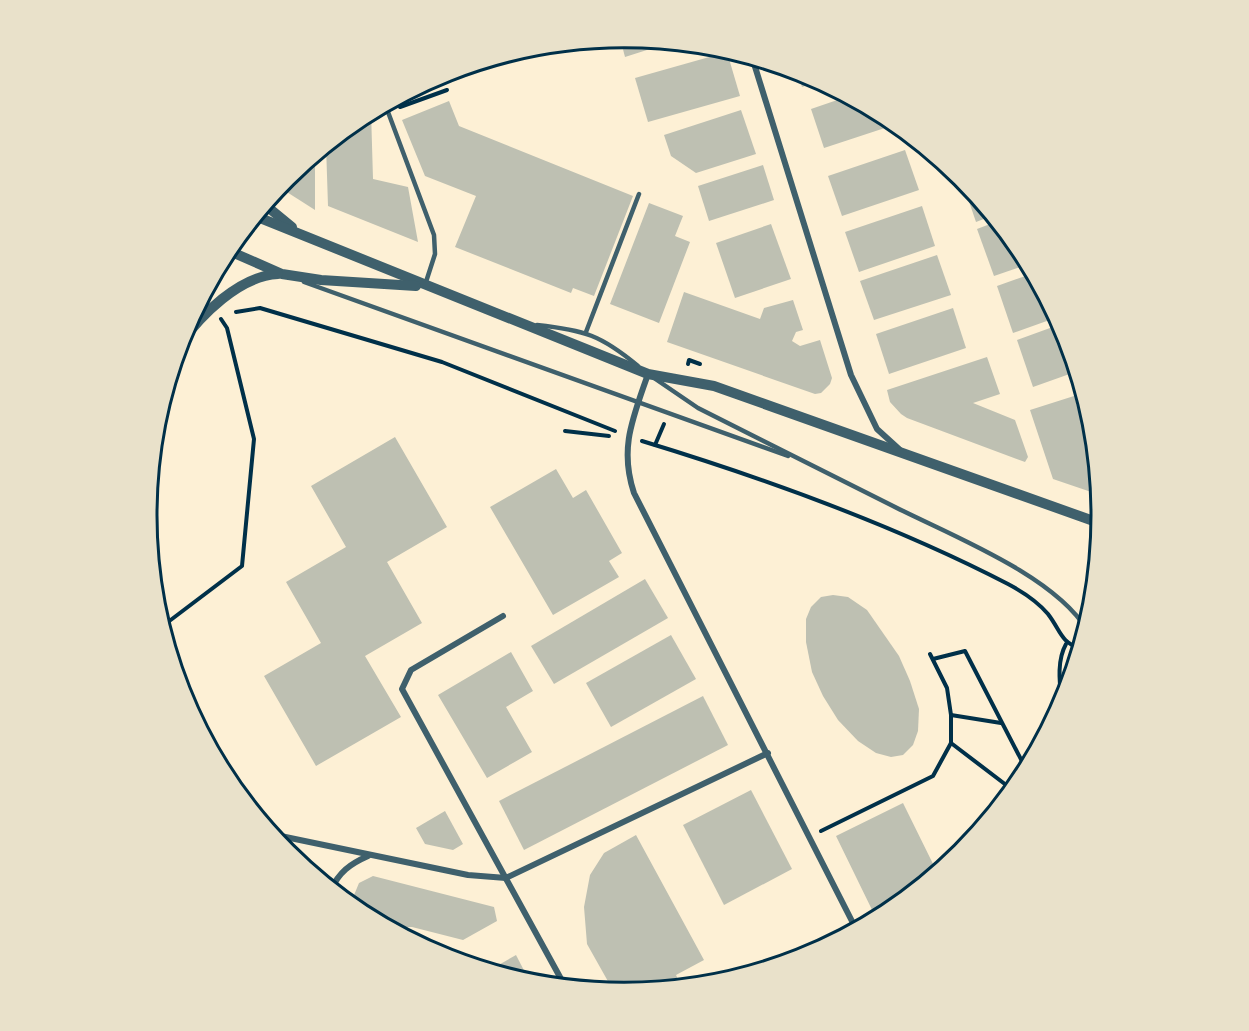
<svg xmlns="http://www.w3.org/2000/svg" width="1249" height="1031" font-family="Commissioner,sans-serif">
	<rect width="100%" height="100%" fill="#fdf0d5"/>
	<g fill="#bec0b2">
		<polygon points="620,38 625,38 672,42 625,57"/>
		<polygon points="727,52 740,96 648,122 635,78"/>
		<polygon points="797,71 808,74 820,81 802,87"/>
		<polygon points="438,76 441,86 392,101 392,100"/>
		<polygon points="849,96 897,124 824,148 811,109"/>
		<polygon points="449,101 459,126 633,196 594,296 573,288 571,293 455,247 476,196 425,176 402,120"/>
		<polygon points="741,110 756,154 696,173 671,156 664,135"/>
		<polygon points="371,111 373,179 408,187 418,242 328,206 326,145"/>
		<polygon points="905,150 919,190 842,216 828,176"/>
		<polygon points="315,154 315,210 279,187"/>
		<polygon points="763,165 774,200 709,221 698,186"/>
		<polygon points="960,175 963,178 994,215 976,222"/>
		<polygon points="649,203 683,216 675,236 690,242 659,323 610,304"/>
		<polygon points="922,206 935,246 859,272 845,232"/>
		<polygon points="998,221 1022,250 1029,264 994,276 977,229"/>
		<polygon points="771,224 791,279 735,298 716,243"/>
		<polygon points="937,255 951,295 874,320 860,281"/>
		<polygon points="1034,273 1058,317 1013,333 997,286"/>
		<polygon points="684,292 760,319 764,308 793,300 803,330 796,332 792,341 800,346 820,340 832,378 830,384 821,393 815,394 667,342"/>
		<polygon points="953,308 966,348 889,374 876,334"/>
		<polygon points="1061,324 1078,371 1033,387 1017,340"/>
		<polygon points="987,357 1000,394 973,403 1015,420 1028,457 1025,462 907,418 901,414 890,402 887,390"/>
		<polygon points="1074,396 1090,445 1096,447 1100,495 1053,479 1030,410"/>
		<polygon points="395,437 447,527 387,562 422,623 365,656 401,717 316,766 264,676 321,643 286,582 346,547 311,486"/>
		<polygon points="556,469 573,498 586,490 622,553 609,561 619,577 553,615 490,507"/>
		<polygon points="645,579 668,618 554,684 531,646"/>
		<polygon points="833,595 848,597 867,610 899,656 910,681 919,709 918,731 913,745 903,755 891,757 876,753 858,741 838,720 823,696 812,672 806,642 806,619 811,607 821,597"/>
		<polygon points="671,635 696,679 611,727 586,683"/>
		<polygon points="511,652 533,691 506,707 532,752 487,778 438,695"/>
		<polygon points="703,696 728,745 524,850 499,801"/>
		<polygon points="751,790 792,869 724,905 683,825"/>
		<polygon points="903,803 938,874 920,889 904,896 906,900 877,920 836,836"/>
		<polygon points="445,811 463,844 453,850 425,844 416,828"/>
		<polygon points="636,835 704,960 676,975 682,988 614,992 587,944 584,907 590,875 604,853"/>
		<polygon points="373,876 494,907 497,921 463,940 412,927 402,927 403,936 354,909 352,900 359,883"/>
		<polygon points="826,942 828,946 807,957 778,966"/>
		<polygon points="516,955 531,984 488,971"/>
	</g>
	<g fill="none" stroke-linecap="round" stroke-linejoin="round">
		<g stroke="#003049" stroke-width="4">
			<polyline points="400,107 447,90"/>
			<polyline points="212,287 212,278"/>
			<polyline points="236,312 260,308 442,362 615,431"/>
			<polyline points="688,364 689,360 700,364"/>
			<polyline points="565,431 609,436"/>
			<path d="M 642,441 C 767,479 892,524 1008,584 C 1023,592 1037,601 1048,614 C 1061,631 1060,642 1081,649"/>
			<polyline points="655,445 664,424"/>
			<polyline points="166,642 168,622 242,566 254,439 227,328 221,319"/>
			<polyline points="933,659 965,651 1027,771"/>
			<path d="M 1062,705 C 1060,685 1056,662 1066,644"/>
			<polyline points="951,715 1001,723"/>
			<polyline points="951,743 1014,791"/>
			<polyline points="821,831 933,776 951,743 951,715 947,688 930,654"/>
		</g>
		<g stroke="#3f606c" stroke-width="4.5">
			<polyline points="388,112 434,235 435,254 425,285"/>
			<polyline points="304,282 788,456"/>
			<path d="M 537,325 C 584,330 601,335 638,366"/>
			<polyline points="586,332 639,194"/>
			<path d="M 654,378 L 698,408 C 763,441 828,474 893,506 C 950,535 1054,575 1087,630"/>
		</g>
		<g stroke="#3f606c" stroke-width="6">
			<polyline points="752,57 851,375 877,429 899,449"/>
			<path d="M 648,374 C 633,418 619,448 634,493 L 857,931"/>
			<polyline points="503,616 411,670 402,689 566,988"/>
			<polyline points="271,834 468,875 506,878 768,753"/>
			<path d="M 331,890 C 339,872 350,864 368,856"/>
		</g>
		<g stroke="#3f606c" stroke-width="10">
			<polyline points="264,204 292,227"/>
			<polyline points="255,216 648,374 714,386 1102,524"/>
			<polyline points="227,250 282,274 321,280 416,286"/>
			<path d="M 179,345 C 201,315 239,276 278,274"/>
		</g>
	</g>
	<path d="M0 0H1249V1031H0ZM157 515a467 467 0 1 1 934 0a467 467 0 1 1-934 0Z" fill="#e9e1ca" fill-rule="evenodd"/>
	<path fill="none" stroke="#003049" stroke-width="3" d="M157 515a467 467 0 1 1 934 0a467 467 0 1 1-934 0Z"/>
</svg>
